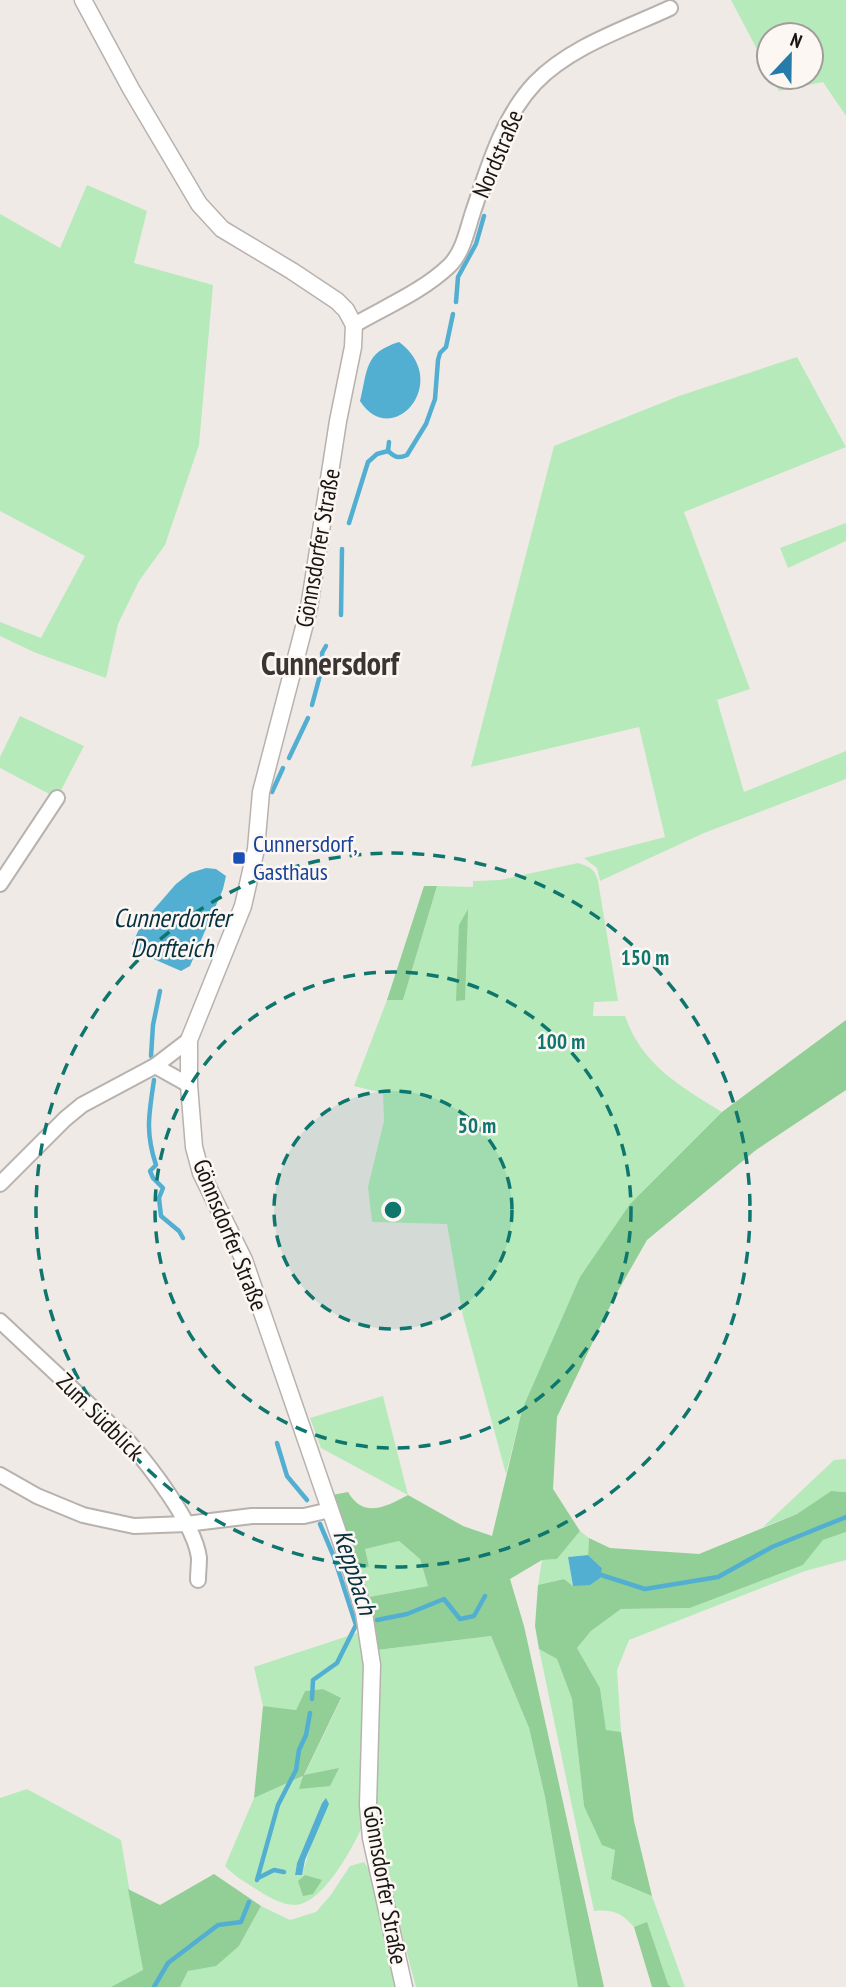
<svg xmlns="http://www.w3.org/2000/svg" width="846" height="1987" font-family="'PT Sans Narrow',sans-serif">
	<rect width="100%" height="100%" fill="#f0eae6"/>
	<g fill="#b6eaba" fill-rule="evenodd">
		<polygon points="731,0 846,0 846,116 823,82 779,91 772,77 811,77 811,35 769,35 769,72"/>
		<polygon points="87,185 147,211 134,263 213,285 199,445 165,545 139,581 118,624 106,678 36,653 0,636 0,622 41,638 85,556 0,511 0,214 60,248"/>
		<polygon points="797,357 846,447 684,512 750,689 717,700 744,792 846,751 846,779 704,833 600,881 597,868 584,858 665,837 639,727 471,767 554,446 679,396"/>
		<polygon points="846,523 846,541 788,568 780,548"/>
		<polygon points="20,716 84,746 57,798 0,768 0,757"/>
		<path d="M 578,863 C 590,867 595,869 598,881 L 618,1001 L 594,1002 L 593,1016 L 625,1016 C 642,1065 680,1086 722,1112 L 630,1204 L 522,1410 L 506,1474 L 463,1316 L 447,1224 L 372,1222 L 368,1187 L 384,1121 L 383,1093 L 354,1086 L 387,1000 L 403,1000 L 437,886 L 473,887 L 473,881 L 500,880 Z"/>
		<polygon points="383,1396 408,1495 321,1448 310,1418"/>
		<polygon points="846,1459 846,1492 831,1491 797,1514 763,1527 834,1460"/>
		<polygon points="580,1531 589,1538 588,1555 568,1557 573,1586 564,1579 538,1585 542,1560 557,1559"/>
		<polygon points="846,1532 846,1560 805,1571 629,1640 617,1670 621,1732 606,1731 600,1688 577,1648 591,1631 621,1609 690,1608 803,1565 823,1540"/>
		<polygon points="399,1541 420,1559 428,1586 369,1597 358,1568 369,1567 364,1549"/>
		<path d="M 360,1632 L 364,1670 L 361,1829 C 351,1851 322,1904 295,1905 C 281,1905 267,1896 256,1889 C 245,1882 234,1876 225,1866 L 254,1798 L 304,1776 L 341,1699 L 323,1689 L 305,1691 L 296,1710 L 263,1706 L 254,1667 ZM 326,1798 L 302,1874 L 295,1874 L 297,1863 L 322,1803 Z"/>
		<polygon points="491,1636 529,1728 545,1797 578,1987 416,1987 385,1871 380,1840 376,1803 380,1714 377,1650"/>
		<path d="M 539,1649 L 557,1659 L 572,1699 L 584,1806 L 615,1850 L 611,1879 L 652,1896 L 685,1987 L 671,1987 L 668,1984 L 647,1923 L 634,1927 C 622,1913 612,1909 594,1911 Z"/>
		<polygon points="27,1789 121,1840 143,1971 111,1987 0,1987 0,1798"/>
		<polygon points="364,1862 369,1870 396,1987 180,1987 188,1971 216,1965 239,1946 261,1906 290,1920 316,1912 330,1896 350,1866"/>
	</g>
	<g fill="#91cf96">
		<polygon points="424,886 437,886 403,1000 387,1000"/>
		<polygon points="468,909 465,1000 456,1001 459,925"/>
		<path d="M 846,1020 L 846,1090 L 756,1150 L 647,1240 L 614,1298 L 557,1417 L 553,1489 L 580,1531 L 557,1559 L 542,1560 L 510,1579 L 524,1626 L 604,1987 L 578,1987 L 545,1797 L 529,1728 L 491,1636 L 377,1650 L 369,1597 L 428,1586 L 420,1559 L 399,1541 L 365,1549 L 369,1567 L 358,1568 L 332,1495 L 348,1492 C 364,1519 385,1507 408,1495 L 463,1526 L 492,1536 L 522,1410 L 580,1277 L 630,1204 L 722,1112 Z"/>
		<polygon points="831,1491 846,1492 846,1532 823,1540 803,1565 690,1608 621,1609 591,1631 577,1648 600,1688 606,1730 621,1732 634,1821 652,1896 611,1879 615,1850 602,1845 584,1806 572,1699 557,1659 539,1649 535,1626 538,1585 564,1579 573,1586 602,1568 588,1555 589,1538 610,1548 699,1554 797,1514"/>
		<polygon points="323,1689 341,1698 304,1775 339,1768 330,1786 299,1789 303,1776 254,1798 263,1706 296,1710 305,1691"/>
		<polygon points="214,1874 261,1906 239,1946 216,1966 188,1971 180,1987 111,1987 143,1970 128,1889 160,1905"/>
		<polygon points="305,1875 322,1880 313,1894 303,1896 298,1881"/>
		<polygon points="647,1922 668,1984 671,1987 652,1987 634,1927"/>
	</g>
	<g fill="#52afd2">
		<path d="M 399,342 C 453,382 392,451 360,401 C 368,369 364,353 399,342 Z"/>
		<polygon points="206,868 216,869 226,876 223,889 190,966 181,971 140,953 132,944 142,923 176,884 190,873"/>
		<polygon points="588,1555 602,1568 600,1578 590,1585 573,1586 568,1557"/>
		<polygon points="326,1798 329,1804 305,1860 302,1875 295,1875 297,1863 322,1803"/>
	</g>
	<g fill="none" stroke-linecap="round" stroke-linejoin="round">
		<g stroke="#52afd2" stroke-width="4.5">
			<polyline points="487,196 504,147"/>
			<polyline points="456,302 458,277 476,244 484,216"/>
			<path d="M 388,451 C 395,457 398,459 407,455 L 426,424 L 435,399 L 438,360 L 440,353 L 446,347 L 453,314"/>
			<polyline points="349,523 368,462 377,454 388,451 389,442"/>
			<polyline points="341,615 342,549"/>
			<polyline points="312,705 323,664 322,653 326,646"/>
			<polyline points="289,758 308,718"/>
			<polyline points="272,792 283,768"/>
			<polyline points="151,1056 153,1025 160,991"/>
			<path d="M 154,1080 C 149,1114 145,1132 156,1165 L 150,1171 L 153,1178 L 163,1188 L 159,1198 L 161,1216 L 179,1231 L 183,1238"/>
			<polyline points="277,1443 287,1476 307,1500"/>
			<polyline points="598,1574 645,1589 718,1577 772,1547 846,1517"/>
			<polyline points="377,1620 407,1614 444,1599 460,1619 474,1616 485,1596"/>
			<polyline points="312,1699 313,1680 337,1663 356,1625 334,1557 320,1524"/>
			<polyline points="258,1878 274,1870 284,1872"/>
			<polyline points="257,1880 278,1805 296,1770 299,1750 306,1735 310,1713"/>
			<polyline points="154,1987 168,1963 218,1925 241,1922 249,1902"/>
		</g>
		<g stroke="#b8b2af" stroke-width="18">
			<g id="minor">
				<path d="M 354,325 C 385,307 423,291 449,266 C 463,253 467,230 473,212 C 488,168 502,118 535,83 C 571,46 625,29 670,8"/>
				<polyline points="0,884 57,798"/>
				<polyline points="155,1066 189,1085"/>
				<polyline points="0,1184 65,1119 82,1105 155,1066 189,1040"/>
				<path d="M 0,1321 L 126,1439 C 149,1465 195,1524 199,1558 C 199,1565 198,1573 198,1580"/>
				<polyline points="0,1475 37,1496 83,1515 134,1526 186,1524 252,1516 304,1516 330,1510"/>
			</g>
		</g>
		<g stroke="#b8b2af" stroke-width="19">
			<polyline id="tertiary" points="83,0 131,89 199,204 222,229 292,271 337,301 346,310 354,325 353,347 338,421 309,608 261,792 256,849 243,906 189,1040 189,1085 194,1147 201,1173 244,1260 353,1576 364,1613 372,1665 368,1805 371,1838 404,1987"/>
		</g>
		<use href="#minor" stroke="#fff" stroke-width="14"/>
		<use href="#tertiary" stroke="#fff" stroke-width="16"/>
	</g>
	<circle cx="393" cy="1210" r="119" fill="#0f766e" fill-opacity=".12"/>
	<g fill="none" stroke="#0f766e" stroke-width="3.5" stroke-dasharray="12 9">
		<circle cx="393" cy="1210" r="119"/>
		<circle cx="393" cy="1210" r="238"/>
		<circle cx="393" cy="1210" r="357"/>
	</g>
	<rect fill="#1a4fb4" stroke="#fdf7f3" stroke-width="2.5" x="232" y="851" width="14" height="14" rx="3.5"/>
	<g text-anchor="middle" stroke-width="5" stroke-linejoin="round" paint-order="stroke">
		<g font-size="24" fill="#181614" stroke="#fdf7f3">
			<text transform="translate(498 154) rotate(-67)" y="8">Nordstraße</text>
			<text transform="translate(318 548) rotate(-80)" y="8">Gönnsdorfer Straße</text>
			<text transform="translate(230 1235) rotate(68)" y="8">Gönnsdorfer Straße</text>
			<text transform="translate(100 1417) rotate(45)" y="8">Zum Südblick</text>
			<text transform="translate(385 1885) rotate(80)" y="8">Gönnsdorfer Straße</text>
		</g>
		<g font-size="24" fill="#164399" stroke="#fdf7f3" text-anchor="start">
			<text x="253" y="852">Cunnersdorf,<tspan x="253" dy="28">Gasthaus</tspan></text>
		</g>
		<g font-size="26" font-style="italic" fill="#053140" stroke="#fdf7f3">
			<text x="172" y="927">Cunnerdorfer<tspan x="172" dy="30">Dorfteich</tspan></text>
			<text transform="translate(355 1572) rotate(72)" y="9">Keppbach</text>
		</g>
		<g font-size="32" font-weight="bold" fill="#3a3532" stroke="#fdf7f3">
			<text x="330" y="675">Cunnersdorf</text>
		</g>
	</g>
	<circle cx="393" cy="1210" r="10" fill="#0f766e" stroke="#fdf7f3" stroke-width="3.5"/>
	<g font-size="21" text-anchor="middle" font-weight="bold" fill="#0f766e" stroke="#fdf7f3" stroke-width="5" stroke-linejoin="round" paint-order="stroke">
		<text x="645" y="965">150 m</text>
		<text x="561" y="1049">100 m</text>
		<text x="477" y="1133">50 m</text>
	</g>
	<g transform="translate(790 56) rotate(22)"><circle r="33" fill="#fdf7f3" stroke="#a19d9a" stroke-width="2"/>
	<path d="M0-5L12 26L0 18L-12 26Z" fill="#257cab"/>
	<text y="-10" font-size="19" font-weight="bold" text-anchor="middle" fill="#181614">N</text>
	</g>
</svg>
